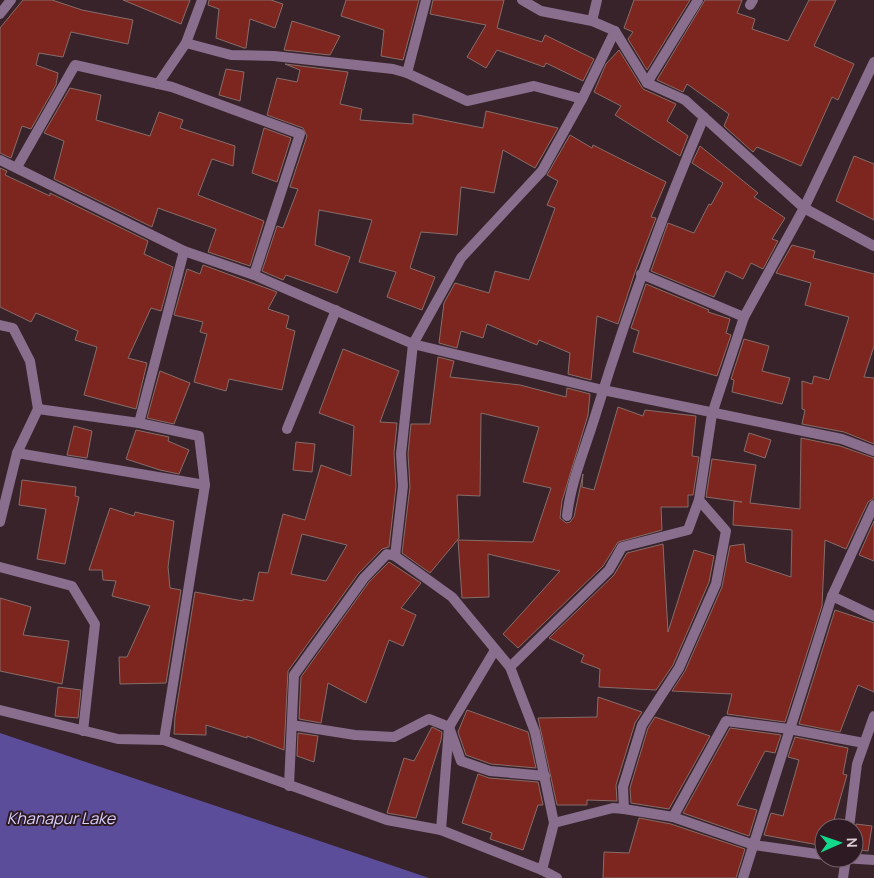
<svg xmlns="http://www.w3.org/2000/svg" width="874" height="878" font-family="Manrope,sans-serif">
	<rect width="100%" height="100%" fill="#38232b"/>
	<polygon fill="#5c4d9b" points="0,733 429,878 0,878"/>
	<g fill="#7d251f" stroke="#876d69" fill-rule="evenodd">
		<polygon points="23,0 52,0 82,10 133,20 128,44 71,32 63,57 39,53 36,65 58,73 56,85 31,129 22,126 11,158 0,153 0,28"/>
		<polygon points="123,0 190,0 181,24"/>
		<polygon points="209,0 271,0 283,4 275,28 250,19 246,48 244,48 216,38 219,9 208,5"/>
		<polygon points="346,0 419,0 403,60 381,56 384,30 341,16"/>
		<polygon points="433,0 504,0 497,28 542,42 545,35 594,59 583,81 546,63 544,67 497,50 486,68 467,57 486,25 430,14"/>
		<polygon points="634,0 690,0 647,70 628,39 633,32 624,28"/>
		<polygon points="705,0 742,0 737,13 755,19 752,29 788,41 809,0 836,0 814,46 854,64 838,100 832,97 801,166 757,147 753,152 724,126 729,114 687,84 683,92 657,80"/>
		<polygon points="292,21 340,36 330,55 284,50"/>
		<polygon points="619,50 643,89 676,104 667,121 688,136 680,156 615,115 621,106 594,92 606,64"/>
		<polygon points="285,64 348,72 340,104 362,109 360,120 413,124 413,114 483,128 486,111 558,128 535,168 503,150 494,193 461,187 457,235 421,232 410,268 435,277 422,310 387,297 396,272 359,262 372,220 319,210 315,245 350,257 337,293 286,275 283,280 262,271 277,226 283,228 298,189 290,187 307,136 303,128 267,115 277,78 297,82 300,70"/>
		<polygon points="226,69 244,72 240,101 219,95"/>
		<polygon points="70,88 101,95 96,120 150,136 159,112 183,120 180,128 235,146 233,166 212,159 198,195 264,221 250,266 208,252 216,229 158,208 152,227 54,179 64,141 44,133"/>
		<polygon points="264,128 291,138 277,182 252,173"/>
		<polygon points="570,135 592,148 593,145 666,182 651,217 656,218 635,272 618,324 597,316 591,380 568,374 570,353 539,340 537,345 487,324 483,338 461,331 457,348 439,343 444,303 455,283 489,293 495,271 529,280 555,208 547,205 558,181 547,175"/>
		<polygon points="700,146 758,193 754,197 785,218 772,239 778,241 763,269 751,263 743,279 726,271 714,297 651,271 668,223 694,233 709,204 711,205 723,183 692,163"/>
		<polygon points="854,156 874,164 874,220 836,201"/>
		<polygon points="0,168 7,171 5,175 50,196 50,193 148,241 144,254 173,267 161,311 151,308 128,358 147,363 136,409 84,395 97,347 75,340 78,331 36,313 31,322 0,307"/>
		<polygon points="792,245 815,251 813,258 874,274 874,346 864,377 874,378 874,444 844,432 802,424 805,410 802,409 802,381 812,384 814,376 829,380 849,317 805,305 811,283 776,273"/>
		<polygon points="203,265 277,292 268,309 289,316 286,328 295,331 282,390 229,379 226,391 194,382 207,334 200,332 203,322 174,315 187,269 200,274"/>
		<polygon points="646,284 709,310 708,312 730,319 726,333 731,335 717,376 633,352 639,331 631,328"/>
		<polygon points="744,339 769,346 762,371 790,378 782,404 732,392 734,380 731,379"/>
		<path d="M 343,349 L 399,371 L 380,422 L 397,423 L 394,453 L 396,486 L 389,547 L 382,549 L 358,574 L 288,671 L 284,750 L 247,736 L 247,738 L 206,725 L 206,735 L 174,734 L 175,717 L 195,592 L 243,601 L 243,599 L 253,601 L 259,572 L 268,573 L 283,514 L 305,520 L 321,465 L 351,476 L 354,426 L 319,413 ZM 302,534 L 347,545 L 326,581 L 291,574 Z"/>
		<polygon points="438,357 454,361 450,377 520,385 566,397 567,388 590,394 588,415 562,501 560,518 566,523 570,522 574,517 583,474 582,487 594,490 618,407 643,416 645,410 696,416 692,456 699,457 693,495 688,495 688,507 661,507 662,530 618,542 603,566 518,648 503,634 560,571 488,554 489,597 462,598 458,540 533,542 551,488 523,482 539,427 481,413 480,496 457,495 459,538 430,573 402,553 410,487 408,454 411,424 430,424"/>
		<polygon points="160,371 190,383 174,424 147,418"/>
		<polygon points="74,426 92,431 87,458 67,455"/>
		<polygon points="136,430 169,437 168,441 189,450 179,474 160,470 126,459"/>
		<polygon points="749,433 771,440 765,458 744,451"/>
		<polygon points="801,438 840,446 874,458 874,498 868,502 846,549 825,540 822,606 785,722 727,714 732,694 672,691 685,671 722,587 730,546 744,544 746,562 791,577 792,530 733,525 734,501 742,502 706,497 712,459 756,465 750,503 800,509"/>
		<polygon points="296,442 315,444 312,472 293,470"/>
		<polygon points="22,480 76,487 75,496 79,497 65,564 37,559 46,509 19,505"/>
		<polygon points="110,508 134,516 135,512 174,521 168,567 170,588 181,590 166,683 120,684 119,657 127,657 150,606 112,596 116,581 103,580 102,570 89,570"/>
		<polygon points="874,521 874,561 859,555"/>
		<polygon points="663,544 668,632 694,550 714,556 709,582 673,665 656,690 599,687 600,669 581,662 584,655 549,638 614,575 627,553"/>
		<polygon points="389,562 421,583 401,608 416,615 403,646 389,640 366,703 328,683 321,723 299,719 301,677 369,582"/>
		<polygon points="0,598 31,607 23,635 69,641 62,684 0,671"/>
		<polygon points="835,610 874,623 874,692 858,685 840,732 799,724"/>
		<polygon points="58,687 81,690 78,718 55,716"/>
		<polygon points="598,697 642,712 635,723 616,785 617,801 587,800 587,805 557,805 538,718 597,717"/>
		<polygon points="467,710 528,732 536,768 491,764 466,755 458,732"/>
		<polygon points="655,717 710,736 669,809 631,803 630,788 648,728"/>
		<polygon points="432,727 442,732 441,740 416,818 387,813 404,758 414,761"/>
		<polygon points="730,728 781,735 775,753 765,751 737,805 757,810 749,836 683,813"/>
		<polygon points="298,733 318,736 314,762 297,756"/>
		<polygon points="795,737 848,748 843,774 847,775 834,820 843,822 842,828 824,828 824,846 764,835 771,813 783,816 799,760 788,757"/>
		<polygon points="478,774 489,778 538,782 543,805 538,805 523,850 490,839 492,833 462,823"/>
		<polygon points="639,818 671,824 745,849 736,878 603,878 604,852 629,853"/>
		<polygon points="856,824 872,826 868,851 854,849"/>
	</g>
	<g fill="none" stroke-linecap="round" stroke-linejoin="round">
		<g stroke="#896e8d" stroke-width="10">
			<polyline points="522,0 541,11 592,21 615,31 647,83 685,100 804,208 874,246"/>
			<polyline points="750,5 753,0"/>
			<polyline points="0,14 11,0"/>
			<polyline points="592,21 597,0"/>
			<polyline points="186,43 231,55 274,56 393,69 407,73 467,101 534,86 582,99"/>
			<polyline points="407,73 426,0"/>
			<polyline points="647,83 698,0"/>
			<polyline points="158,84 186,43 202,0"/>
			<polyline points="0,160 184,251 254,275 413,344 603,390 842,439 874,451"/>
			<polyline points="17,167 75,65 172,87 300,134 254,275"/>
			<polyline points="641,274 744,317"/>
			<polyline points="0,325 13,328 30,361 38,409 17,453 0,522"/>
			<polyline points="38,409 139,423 199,436 205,485 164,740"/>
			<polyline points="139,423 184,251"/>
			<polyline points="287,429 336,310"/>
			<polyline points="17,453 205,485"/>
			<path d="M 567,516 C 571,480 587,444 597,410 C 628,310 663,213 704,117"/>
			<polyline points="0,567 72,586 95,624 83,731"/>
			<polyline points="832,596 874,616"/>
			<polyline points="510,667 609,570 622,547 688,530 699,500 712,414 744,317 804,208 874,62"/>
			<polyline points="0,710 118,739 164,740 387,820 441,830 542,870 554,823 535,732 510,667 452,597 395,556"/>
			<polyline points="292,725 355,735 394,737 429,719 449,727 461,761 490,771 545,776"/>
			<polyline points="289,786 294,675 364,578 387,554 395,556 403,486 401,454 413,344 461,258 542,171 582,99 615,31"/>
			<polyline points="624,809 673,817 754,845 824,855"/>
			<polyline points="673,817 726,721 789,729 864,743"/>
			<polyline points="554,823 613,808 624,809 623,787 642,725 679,668 716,584 726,531 699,500"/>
			<polyline points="849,828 857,764 874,716"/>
			<polyline points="441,830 449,727 495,650"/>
			<polyline points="843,858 874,860"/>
			<polyline points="542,870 557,878"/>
			<polyline points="743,878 832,596 874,505"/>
			<polyline points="843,878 846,858"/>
		</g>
	</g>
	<g text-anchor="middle" stroke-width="4" stroke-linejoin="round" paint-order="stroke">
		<g font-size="16" font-style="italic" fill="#d6d1fd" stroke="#2e1a22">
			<text x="61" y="824">Khanapur Lake</text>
		</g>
	</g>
	<g transform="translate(839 843) rotate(88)"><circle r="24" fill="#2e1a22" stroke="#746269"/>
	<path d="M0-4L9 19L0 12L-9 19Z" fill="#12d98a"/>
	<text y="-8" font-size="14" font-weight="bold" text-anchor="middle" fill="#ddcfd3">N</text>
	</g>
</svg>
